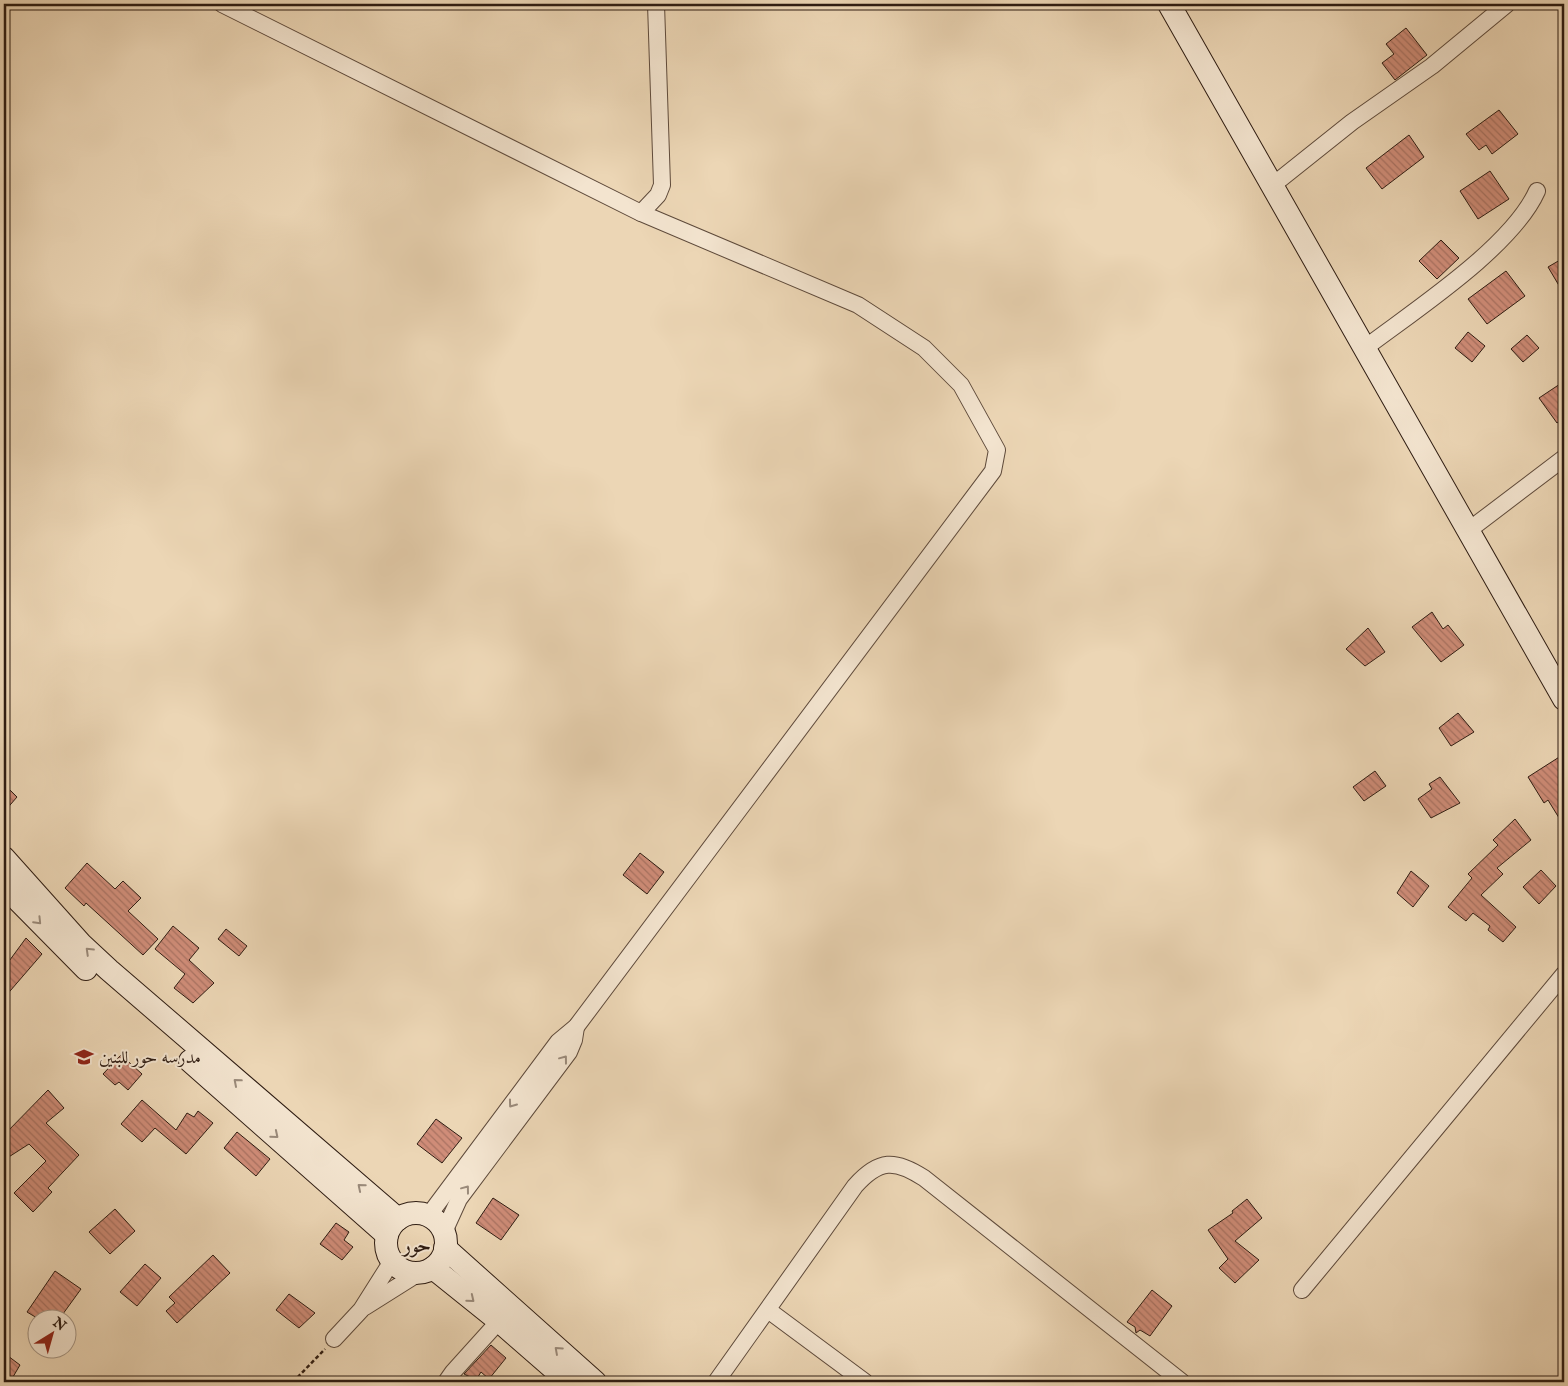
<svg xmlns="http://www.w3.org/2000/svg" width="1568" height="1386" font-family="'IM FELL English',Amiri,serif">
	<defs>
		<pattern id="building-back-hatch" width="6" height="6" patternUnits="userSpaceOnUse" patternTransform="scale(1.25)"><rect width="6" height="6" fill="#d08d79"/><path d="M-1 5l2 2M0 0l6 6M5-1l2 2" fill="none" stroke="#a97262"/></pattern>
	</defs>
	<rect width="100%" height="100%" fill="#ecd6b5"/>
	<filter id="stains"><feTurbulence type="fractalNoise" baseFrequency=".004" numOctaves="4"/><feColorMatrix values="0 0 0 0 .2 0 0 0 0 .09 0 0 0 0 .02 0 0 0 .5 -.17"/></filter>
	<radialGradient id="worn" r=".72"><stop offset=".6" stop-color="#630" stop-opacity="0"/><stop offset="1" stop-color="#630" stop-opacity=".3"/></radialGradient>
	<g fill="url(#building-back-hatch)" stroke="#2e1c12">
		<polygon points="1406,28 1427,55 1395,80 1382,63 1394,54 1386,44"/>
		<polygon points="1499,110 1518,134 1492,154 1486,145 1479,150 1466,134"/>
		<polygon points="1409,135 1424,157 1382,189 1366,168"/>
		<polygon points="1490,171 1509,199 1478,219 1460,191"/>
		<polygon points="1441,240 1459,258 1437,279 1419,261"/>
		<polygon points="1560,260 1564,267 1564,294 1548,267"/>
		<polygon points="1506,271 1525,296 1487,324 1468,299"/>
		<polygon points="1468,332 1485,346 1472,362 1455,348"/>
		<polygon points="1527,335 1539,348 1523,362 1511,349"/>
		<polygon points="1560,384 1564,390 1564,418 1557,423 1539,398"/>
		<polygon points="1432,612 1443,629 1448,625 1464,645 1441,662 1412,627"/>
		<polygon points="1368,628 1385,652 1365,666 1346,649"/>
		<polygon points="1458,713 1474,732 1451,746 1439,728"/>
		<polygon points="1564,754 1564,826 1548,800 1544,803 1528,777"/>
		<polygon points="1375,771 1386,786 1364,801 1353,787"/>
		<polygon points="1440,777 1460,803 1431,818 1418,799 1432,789 1429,784"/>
		<polygon points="4,784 17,797 4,812"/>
		<polygon points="1515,819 1531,840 1497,868 1503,874 1481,895 1516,927 1503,942 1488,930 1490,926 1473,913 1466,921 1448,907 1472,878 1468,874 1498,845 1493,840"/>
		<polygon points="640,853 664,872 647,894 623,875"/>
		<polygon points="87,863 115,889 123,881 141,898 128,911 158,939 143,955 86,903 84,906 65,888"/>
		<polygon points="1541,870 1556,886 1539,904 1523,887"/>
		<polygon points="1411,871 1429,886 1413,907 1397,893"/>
		<polygon points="173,926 199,948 189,960 214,983 193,1003 174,988 185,974 155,949"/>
		<polygon points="226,929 247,946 239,956 218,939"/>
		<polygon points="26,938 42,954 4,998 4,968"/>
		<polygon points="121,1055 142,1074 128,1090 119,1082 115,1085 103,1074"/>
		<polygon points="48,1090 64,1108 46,1123 79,1155 48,1188 52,1192 33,1212 14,1193 46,1161 29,1144 4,1160 4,1135"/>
		<polygon points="142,1100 176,1130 187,1113 194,1117 198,1111 213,1123 186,1154 155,1128 142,1142 121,1124"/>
		<polygon points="436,1119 462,1138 442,1163 417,1144"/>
		<polygon points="237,1132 270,1159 256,1176 224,1148"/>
		<polygon points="493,1198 519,1215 501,1240 476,1223"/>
		<polygon points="1247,1199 1262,1218 1235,1241 1259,1260 1235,1283 1219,1268 1228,1259 1208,1230 1233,1213 1232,1211"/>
		<polygon points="115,1209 135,1231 110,1254 89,1232"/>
		<polygon points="336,1223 349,1232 344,1240 353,1247 342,1260 320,1244"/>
		<polygon points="213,1255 230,1273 177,1323 166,1311 175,1303 169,1297"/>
		<polygon points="145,1264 161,1278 137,1306 120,1292"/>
		<polygon points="55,1271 81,1289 60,1318 37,1318 27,1312"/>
		<polygon points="1152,1290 1172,1306 1150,1336 1140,1330 1136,1333 1135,1327 1127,1322"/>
		<polygon points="289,1294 315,1313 299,1328 276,1310"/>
		<polygon points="491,1345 506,1358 489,1379 481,1372 476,1380 464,1374"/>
		<polygon points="4,1353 20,1365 10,1382 4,1382"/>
	</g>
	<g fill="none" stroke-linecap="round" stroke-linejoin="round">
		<g stroke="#5e4a3b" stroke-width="18">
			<g id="street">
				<polyline points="222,4 641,213 858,305 924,348 961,385 997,450 993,471 576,1027 558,1042 429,1215"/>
				<polyline points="1273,185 1352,122 1432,66 1507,4"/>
				<polyline points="641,213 658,195 662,185 656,4"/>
				<path d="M 1365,348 C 1415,310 1512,247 1537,191"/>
				<polyline points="1469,530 1564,458"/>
				<polyline points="444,1232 459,1199 569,1052 574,1040 576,1027"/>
				<polyline points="1302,1290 1564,974"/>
				<polyline points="365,1307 419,1273"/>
				<polyline points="768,1310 865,1382"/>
				<polyline points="334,1339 361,1310 392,1261"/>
				<polyline points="446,1382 453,1372 499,1321"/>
				<path d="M 716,1382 L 855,1186 C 879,1159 895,1159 924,1178 L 1182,1382"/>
			</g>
		</g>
		<g stroke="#2e1c12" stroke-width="24">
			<g id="secondary">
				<polyline points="1169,4 1564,699"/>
				<polyline points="4,858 81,944 109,970 398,1219"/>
				<polyline points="4,886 86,969"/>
				<polyline points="190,1061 387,1235"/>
				<circle cx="416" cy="1243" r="30"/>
				<polyline points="445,1248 595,1382"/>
				<polyline points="433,1268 499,1321 569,1382"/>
			</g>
		</g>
		<polyline stroke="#2e1c12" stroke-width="2.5" stroke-dasharray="4 2.5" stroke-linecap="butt" points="293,1382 325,1349"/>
		<use href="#street" stroke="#f3e4cf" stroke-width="16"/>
		<use href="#secondary" stroke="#f3e4cf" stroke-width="22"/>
	</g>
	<defs><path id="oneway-chevron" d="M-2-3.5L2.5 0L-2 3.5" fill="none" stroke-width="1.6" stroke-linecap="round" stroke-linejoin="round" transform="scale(1.25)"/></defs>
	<g stroke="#9a8a7a">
		<use href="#oneway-chevron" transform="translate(38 921) rotate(46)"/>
		<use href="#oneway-chevron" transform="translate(89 951) rotate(-136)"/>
		<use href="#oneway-chevron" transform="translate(564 1059) rotate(-53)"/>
		<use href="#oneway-chevron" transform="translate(237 1082) rotate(-139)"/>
		<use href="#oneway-chevron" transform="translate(512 1104) rotate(126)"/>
		<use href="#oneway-chevron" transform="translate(275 1135) rotate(40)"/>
		<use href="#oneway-chevron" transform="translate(361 1187) rotate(-140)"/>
		<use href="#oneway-chevron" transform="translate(466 1189) rotate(-53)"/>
		<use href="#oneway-chevron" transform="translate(471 1299) rotate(39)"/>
		<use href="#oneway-chevron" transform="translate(558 1350) rotate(-138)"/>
	</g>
	<defs>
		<g id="school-bare" transform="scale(1.5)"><path d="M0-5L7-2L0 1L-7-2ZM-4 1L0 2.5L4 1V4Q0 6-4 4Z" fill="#8f2418" stroke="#f3e4cf" stroke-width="2.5" paint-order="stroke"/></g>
	</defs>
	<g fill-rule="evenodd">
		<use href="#school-bare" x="84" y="1057"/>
	</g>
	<g text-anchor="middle" stroke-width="4" stroke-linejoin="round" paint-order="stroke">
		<g font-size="18" fill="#2e1c12" stroke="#f3e4cf" text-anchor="start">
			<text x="99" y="1063">مدرسه حور للبنين</text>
		</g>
		<g font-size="20" font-weight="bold" fill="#2e1c12" stroke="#f3e4cf">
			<text x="417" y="1252">حور</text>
		</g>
	</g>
	<rect width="1568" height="1386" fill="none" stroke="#ecd6b5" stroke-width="20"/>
	<rect x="5" y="5" width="1558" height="1376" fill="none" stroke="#2e1c12" stroke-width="2.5"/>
	<rect x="10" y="10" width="1548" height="1366" fill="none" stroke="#2e1c12"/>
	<g transform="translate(52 1334) rotate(37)"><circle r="24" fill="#f3e4cf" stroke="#a49483"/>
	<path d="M0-4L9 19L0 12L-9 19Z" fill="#8f2418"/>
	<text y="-8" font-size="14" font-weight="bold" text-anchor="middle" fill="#2e1c12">N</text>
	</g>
	<rect width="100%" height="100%" filter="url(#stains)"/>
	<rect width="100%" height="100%" fill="url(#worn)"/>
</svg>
